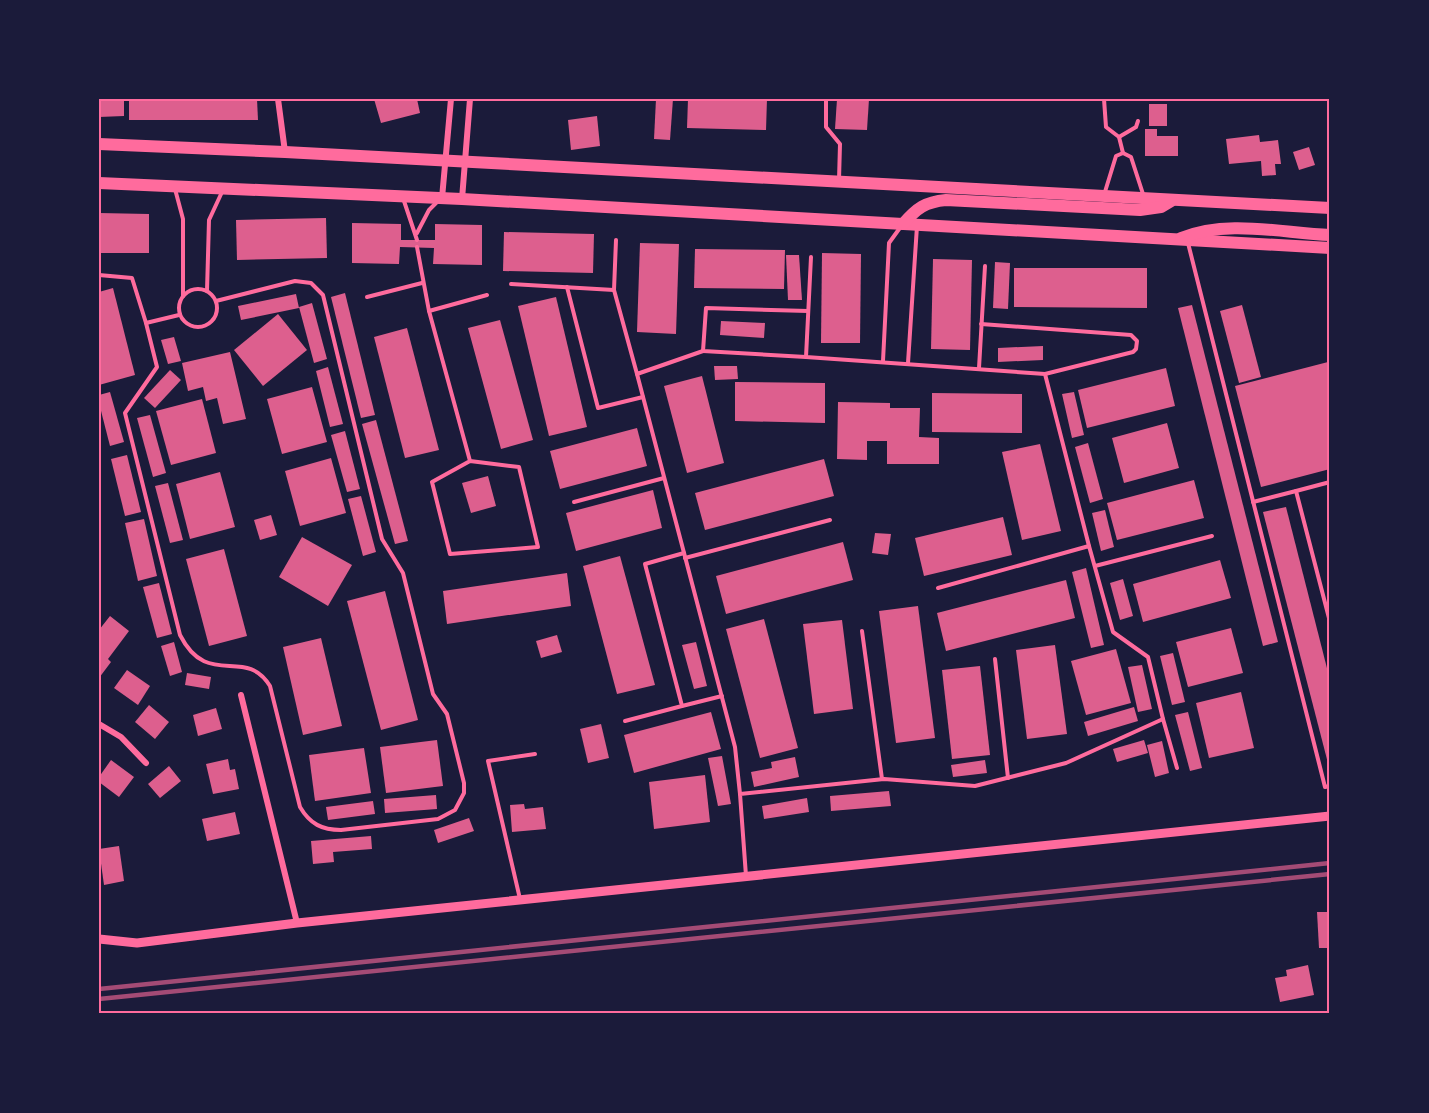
<svg xmlns="http://www.w3.org/2000/svg" width="1429" height="1113" font-family="'DM Sans',sans-serif">
	<rect width="100%" height="100%" fill="#1b1b3a"/>
	<g fill="#dd5f8e">
		<polygon points="99,99 124,99 124,116 99,117"/>
		<polygon points="129,99 257,99 258,120 129,120"/>
		<polygon points="374,99 417,99 420,113 381,123"/>
		<polygon points="656,99 673,99 670,140 654,139"/>
		<polygon points="688,99 767,99 766,130 687,128"/>
		<polygon points="837,99 869,99 867,130 835,129"/>
		<rect x="1149" y="104" width="18" height="22"/>
		<polygon points="597,116 600,146 571,150 568,120"/>
		<polygon points="1145,129 1157,129 1157,136 1178,136 1178,156 1145,156"/>
		<polygon points="1259,135 1260,142 1278,140 1281,164 1275,164 1276,175 1262,176 1261,161 1229,164 1226,139"/>
		<polygon points="1309,147 1315,165 1299,170 1293,152"/>
		<polygon points="99,213 149,214 149,253 99,253"/>
		<polygon points="326,218 327,258 237,260 236,220"/>
		<polygon points="352,223 401,224 401,240 435,240 435,224 482,225 482,265 433,264 434,248 400,247 399,264 352,263"/>
		<polygon points="504,232 594,234 593,273 503,271"/>
		<polygon points="640,243 679,244 676,334 637,332"/>
		<polygon points="695,249 785,250 784,289 694,288"/>
		<polygon points="822,253 861,254 860,343 821,343"/>
		<polygon points="786,255 799,255 802,300 788,300"/>
		<polygon points="933,259 972,260 970,350 931,349"/>
		<polygon points="995,262 1010,263 1008,309 993,308"/>
		<polygon points="1014,268 1147,268 1147,308 1014,307"/>
		<polygon points="113,288 135,375 99,385 99,292"/>
		<polygon points="345,293 375,415 361,418 331,297"/>
		<polygon points="296,294 299,308 241,320 238,306"/>
		<polygon points="556,297 587,427 549,436 518,306"/>
		<polygon points="312,303 327,359 314,363 299,307"/>
		<polygon points="1192,305 1278,642 1263,646 1178,308"/>
		<polygon points="1242,305 1261,377 1239,383 1220,311"/>
		<polygon points="278,314 307,350 263,386 234,350"/>
		<polygon points="500,320 533,440 501,449 468,328"/>
		<polygon points="721,321 765,323 764,338 720,335"/>
		<polygon points="407,328 439,450 405,458 374,337"/>
		<polygon points="174,337 181,361 168,364 161,340"/>
		<polygon points="1043,346 1043,360 998,362 998,348"/>
		<polygon points="230,352 246,419 223,424 217,398 206,401 203,387 188,391 182,363"/>
		<polygon points="1328,362 1330,469 1261,487 1235,386"/>
		<polygon points="714,366 737,366 738,379 715,380"/>
		<polygon points="328,367 343,424 330,427 316,371"/>
		<polygon points="1166,368 1175,406 1087,428 1078,390"/>
		<polygon points="170,370 181,380 155,408 144,398"/>
		<polygon points="702,376 724,463 687,473 664,386"/>
		<polygon points="735,382 825,383 825,423 735,421"/>
		<polygon points="312,387 327,442 282,454 267,399"/>
		<polygon points="110,392 124,442 110,446 99,403 99,395"/>
		<polygon points="1074,392 1084,435 1072,438 1062,394"/>
		<polygon points="932,393 1022,394 1022,433 932,432"/>
		<polygon points="202,399 216,453 171,465 156,411"/>
		<polygon points="838,402 890,403 890,408 920,408 919,437 939,438 939,464 887,464 887,441 867,441 867,460 837,459"/>
		<polygon points="150,415 166,473 153,477 137,418"/>
		<polygon points="376,420 408,541 395,544 362,424"/>
		<polygon points="1167,423 1179,468 1124,483 1112,438"/>
		<polygon points="637,428 647,466 560,489 550,451"/>
		<polygon points="345,431 360,489 347,492 331,435"/>
		<polygon points="1088,443 1103,499 1090,503 1075,447"/>
		<polygon points="1040,444 1061,531 1022,540 1002,452"/>
		<polygon points="127,455 141,512 125,516 111,459"/>
		<polygon points="331,458 346,513 300,526 285,471"/>
		<polygon points="824,459 834,496 705,530 695,493"/>
		<polygon points="220,472 235,527 190,539 176,484"/>
		<polygon points="488,476 496,506 471,513 462,483"/>
		<polygon points="1194,480 1204,518 1117,540 1107,503"/>
		<polygon points="168,483 183,540 170,543 155,486"/>
		<polygon points="653,490 662,528 576,551 566,513"/>
		<polygon points="361,496 376,552 363,556 348,499"/>
		<polygon points="1286,507 1330,680 1330,771 1263,512"/>
		<polygon points="1105,510 1114,547 1101,551 1092,513"/>
		<polygon points="271,515 277,535 260,540 254,520"/>
		<polygon points="1003,517 1012,555 924,576 915,538"/>
		<polygon points="144,519 157,576 138,581 125,523"/>
		<polygon points="875,533 891,534 888,555 872,553"/>
		<polygon points="302,537 352,565 328,606 279,577"/>
		<polygon points="843,542 853,580 726,614 716,576"/>
		<polygon points="224,549 247,636 209,646 186,559"/>
		<polygon points="620,556 655,685 617,694 583,566"/>
		<polygon points="1220,560 1231,598 1143,622 1133,584"/>
		<polygon points="1086,568 1104,645 1091,648 1072,572"/>
		<polygon points="567,573 571,606 447,624 443,591"/>
		<polygon points="1123,579 1133,616 1120,620 1110,583"/>
		<polygon points="1066,580 1075,618 946,651 937,613"/>
		<polygon points="159,583 172,634 157,638 143,587"/>
		<polygon points="385,591 418,720 381,730 347,601"/>
		<polygon points="918,606 935,738 896,743 879,611"/>
		<polygon points="110,616 129,631 108,659 111,662 99,678 99,630"/>
		<polygon points="764,619 798,748 760,758 726,629"/>
		<polygon points="842,620 853,709 814,714 803,624"/>
		<polygon points="1231,628 1243,673 1188,687 1176,642"/>
		<polygon points="557,635 562,652 541,658 536,641"/>
		<polygon points="321,638 342,726 303,735 283,647"/>
		<polygon points="174,642 182,672 170,676 161,646"/>
		<polygon points="696,642 707,686 694,689 682,645"/>
		<polygon points="1055,645 1067,734 1027,739 1016,650"/>
		<polygon points="1116,649 1131,703 1086,715 1071,661"/>
		<polygon points="1173,653 1185,702 1172,705 1160,656"/>
		<polygon points="1142,665 1152,709 1138,712 1128,667"/>
		<polygon points="980,666 990,755 952,759 942,670"/>
		<polygon points="127,670 150,686 138,705 114,688"/>
		<polygon points="187,673 211,677 209,689 185,685"/>
		<polygon points="1241,692 1254,748 1209,758 1196,703"/>
		<polygon points="149,705 169,722 155,739 135,722"/>
		<polygon points="1134,707 1138,721 1088,736 1084,722"/>
		<polygon points="216,708 222,729 198,736 193,715"/>
		<polygon points="711,712 721,749 634,773 624,735"/>
		<polygon points="1188,712 1202,768 1190,771 1175,715"/>
		<polygon points="601,724 609,758 588,763 580,729"/>
		<polygon points="437,740 443,786 386,793 380,747"/>
		<polygon points="1144,740 1148,753 1117,762 1113,749"/>
		<polygon points="1162,741 1169,773 1155,777 1147,745"/>
		<polygon points="364,748 371,793 315,801 309,755"/>
		<polygon points="722,756 731,804 718,806 708,758"/>
		<polygon points="795,757 799,777 754,787 751,772 772,768 771,762"/>
		<polygon points="228,759 230,770 235,769 239,789 213,794 206,764"/>
		<polygon points="111,760 134,777 119,797 99,782 99,777"/>
		<polygon points="985,760 987,773 953,777 951,765"/>
		<polygon points="169,766 181,781 160,798 148,784"/>
		<polygon points="705,775 710,822 654,829 649,782"/>
		<polygon points="889,791 891,806 831,811 830,796"/>
		<polygon points="436,795 437,809 385,813 384,799"/>
		<polygon points="807,798 809,812 764,819 762,806"/>
		<polygon points="373,801 375,814 328,820 326,807"/>
		<polygon points="524,804 525,809 543,807 546,829 512,832 510,805"/>
		<polygon points="235,812 240,834 207,841 202,819"/>
		<polygon points="469,818 474,831 438,843 434,830"/>
		<polygon points="371,836 372,849 333,852 334,862 313,864 311,841"/>
		<polygon points="119,846 124,881 104,885 99,849"/>
		<polygon points="1317,912 1330,912 1330,948 1319,948"/>
		<polygon points="1308,965 1314,995 1280,1002 1275,978 1287,976 1286,970"/>
	</g>
	<g fill="none" stroke-linecap="round" stroke-linejoin="round">
		<g stroke="#ff6b9d" stroke-width="4">
			<polyline points="826,99 826,127 840,144 839,180"/>
			<polyline points="1104,99 1106,127 1119,137 1123,153 1116,156 1104,195"/>
			<polyline points="1119,137 1136,127 1138,121"/>
			<polyline points="1123,153 1131,157 1143,194"/>
			<polyline points="175,189 183,219 183,296"/>
			<polyline points="403,198 417,240"/>
			<polyline points="417,233 429,210 437,202"/>
			<polyline points="616,240 614,290 637,374 703,351"/>
			<polyline points="1188,243 1325,787 1330,786"/>
			<polyline points="417,247 429,311 487,295"/>
			<polyline points="811,257 806,357 1045,374 1089,546"/>
			<polyline points="99,275 132,278 146,323 179,315"/>
			<polyline points="511,284 614,290"/>
			<polyline points="567,287 598,408 643,397"/>
			<circle cx="198" cy="308" r="19"/>
			<polyline points="207,291 209,220 222,192"/>
			<polyline points="367,297 422,283"/>
			<polyline points="429,311 470,461 432,482 450,554 538,547 519,467 470,461"/>
			<path d="M 146,323 L 157,367 L 125,413 L 180,635 C 208,690 245,645 270,686 L 300,807 C 310,824 322,830 341,830 L 438,819 L 455,810 L 464,793 L 464,783 L 447,714 L 433,694 L 403,573 L 382,539 L 323,295 L 311,283 L 295,281 L 216,301"/>
			<polyline points="981,324 1131,335 1137,341 1136,349 1133,352 1045,374"/>
			<polyline points="806,357 703,351 706,308 808,311"/>
			<polyline points="883,361 889,243 902,225"/>
			<polyline points="908,363 917,226"/>
			<polyline points="979,368 985,266"/>
			<polyline points="637,374 735,747 740,794"/>
			<polyline points="1296,491 1330,482"/>
			<polyline points="574,502 664,478"/>
			<polyline points="1253,502 1296,491 1330,622"/>
			<polyline points="685,558 830,520"/>
			<polyline points="1095,566 1212,536"/>
			<polyline points="938,588 1089,546 1113,632 1148,657 1163,719"/>
			<polyline points="862,631 882,779"/>
			<polyline points="995,659 1008,778"/>
			<polyline points="682,706 722,696"/>
			<polyline points="625,721 682,706 645,564 684,553"/>
			<polyline points="746,876 740,794 884,779 975,786 1066,763 1163,719 1177,768"/>
			<polyline points="520,899 488,761 535,754"/>
		</g>
		<g stroke="#ff6b9d" stroke-width="6">
			<polyline points="278,99 285,152"/>
			<polyline points="442,198 451,99"/>
			<polyline points="462,199 470,99"/>
			<polyline points="241,695 297,923"/>
			<polyline points="99,724 121,737 146,763"/>
		</g>
		<polyline stroke="#ff6b9d" stroke-width="9" points="99,939 137,943 297,923 1330,816"/>
		<g stroke="#ff6b9d" stroke-width="12">
			<polyline points="99,144 285,152 1330,208"/>
			<polyline points="99,183 462,199 1330,248"/>
			<path d="M 903,224 C 917,208 925,202 946,200 L 1140,210 L 1161,207 L 1171,201"/>
			<path d="M 1181,238 C 1228,219 1281,233 1330,235"/>
		</g>
		<g stroke="#a44b75" stroke-width="4.5">
			<polyline points="99,989 1330,863"/>
			<polyline points="99,999 1330,874"/>
		</g>
	</g>
	<rect width="1429" height="1113" fill="none" stroke="#1b1b3a" stroke-width="201"/>
	<rect x="100" y="100" width="1228" height="912" fill="none" stroke="#ff6b9d" stroke-width="2"/>
</svg>
